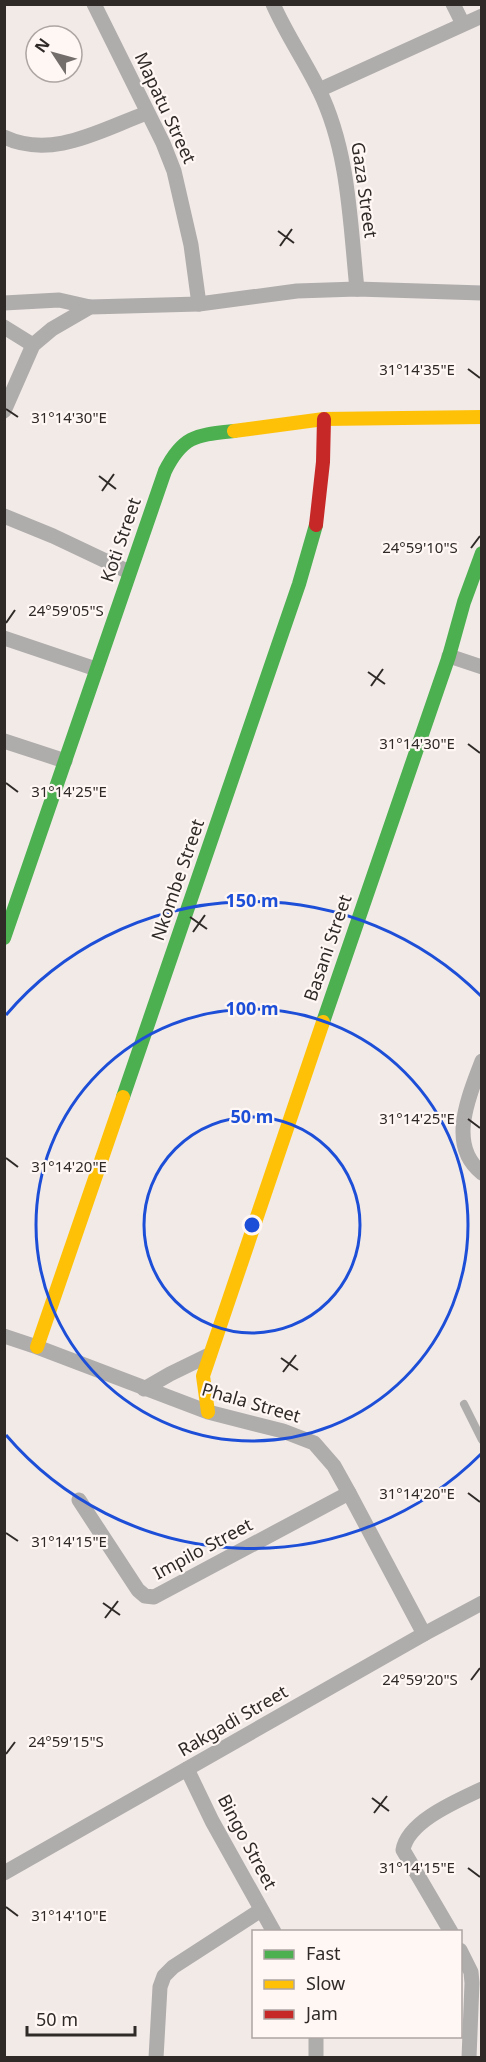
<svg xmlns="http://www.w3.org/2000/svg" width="486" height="2062" font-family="'Noto Sans',sans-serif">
	<rect width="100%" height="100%" fill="#f1eae7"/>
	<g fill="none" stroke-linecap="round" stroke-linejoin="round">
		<polyline stroke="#afacac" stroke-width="8" points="464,1404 482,1440"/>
		<g stroke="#afacac" stroke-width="15">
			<polyline points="94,4 163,143 174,171 191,245 199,304"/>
			<path d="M 273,4 C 286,34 305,61 319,90 C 349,151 350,222 357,289"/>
			<polyline points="453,4 463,24"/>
			<polyline points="319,90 482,16"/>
			<path d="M 4,137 C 53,160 102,129 147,113"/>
			<polyline points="4,303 59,300 90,307"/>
			<polyline points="4,327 33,345"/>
			<polyline points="4,411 33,345 52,329 90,307 199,304 297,291 357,289 482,293"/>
			<polyline points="4,516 53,536 129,572"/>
			<polyline points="4,638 96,669"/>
			<polyline points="449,656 482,667"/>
			<polyline points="4,741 65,761"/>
			<path d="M 482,1061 C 470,1094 446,1145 482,1173"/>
			<polyline points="4,1336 37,1347 208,1412 283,1431 314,1443 334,1466 349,1493 424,1634"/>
			<polyline points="144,1389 170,1374 209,1355"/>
			<polyline points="79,1500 138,1590 145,1596 154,1597 349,1493"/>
			<polyline points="187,1769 212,1821 274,1932"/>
			<polyline points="4,1873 424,1634 482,1603"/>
			<path d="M 451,1932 L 403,1850 C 408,1821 457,1801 482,1789"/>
			<polyline points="460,1950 471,1972 472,1983 469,2058"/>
			<polyline points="156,2058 160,1987 164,1976 173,1967 261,1910"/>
			<polyline points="316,2058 316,2036"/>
		</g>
		<g stroke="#4caf50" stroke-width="14">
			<path d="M 4,938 L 165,471 C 183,435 197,435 234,431"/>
			<polyline points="323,1022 449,656 464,602 482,553"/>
			<polyline points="123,1097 299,584 316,525"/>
		</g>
		<g stroke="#ffc107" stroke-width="14">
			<polyline points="234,431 324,419 482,417"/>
			<polyline points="37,1347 123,1097"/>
			<polyline points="208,1412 203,1376 323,1022"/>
		</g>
		<polyline stroke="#c62828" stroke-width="14" points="316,525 323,462 324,419"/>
	</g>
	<path fill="none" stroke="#2f2a28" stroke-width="2" d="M 278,231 L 294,243M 280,246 L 292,229M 468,369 L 480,378M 6,409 L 18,417M 99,476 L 116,489M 102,491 L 114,474M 471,548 L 480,536M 6,623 L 15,610M 368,672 L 385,684M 371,686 L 383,669M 468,744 L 480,753M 6,783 L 18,792M 190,917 L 207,929M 193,932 L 205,915M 468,1119 L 480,1128M 6,1158 L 18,1167M 281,1358 L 298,1370M 283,1372 L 296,1355M 468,1493 L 480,1502M 6,1533 L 18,1541M 103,1603 L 120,1615M 105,1618 L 118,1601M 471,1680 L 480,1668M 6,1754 L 15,1742M 372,1798 L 389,1811M 374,1813 L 387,1796M 468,1868 L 480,1877M 6,1907 L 18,1916"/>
	<g fill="none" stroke="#1d4ed8" stroke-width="3">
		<circle cx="252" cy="1225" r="108"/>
		<circle cx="252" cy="1225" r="216"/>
		<path d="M481 1454A324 324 0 0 1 6 1435M6 1015A324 324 0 0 1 481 996"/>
	</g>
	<g text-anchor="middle" stroke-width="4.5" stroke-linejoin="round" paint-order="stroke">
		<g font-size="18" fill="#2f2a28" stroke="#fff7f4">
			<text transform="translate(165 108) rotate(65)" y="6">Mapatu Street</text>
			<text transform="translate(364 190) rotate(82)" y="6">Gaza Street</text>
			<text transform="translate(121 540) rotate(-71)" y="6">Koti Street</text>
			<text transform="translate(178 880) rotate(-71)" y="6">Nkombe Street</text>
			<text transform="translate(328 948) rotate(-71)" y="6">Basani Street</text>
			<text transform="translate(251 1403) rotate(16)" y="6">Phala Street</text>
			<text transform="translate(203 1549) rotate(-28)" y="6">Impilo Street</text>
			<text transform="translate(233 1721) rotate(-30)" y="6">Rakgadi Street</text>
			<text transform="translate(247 1842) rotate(62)" y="6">Bingo Street</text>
		</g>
	</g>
	<g font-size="15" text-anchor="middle" fill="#2f2a28" stroke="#fff7f4" stroke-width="4.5" stroke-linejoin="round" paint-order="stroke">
		<text x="417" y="375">31°14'35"E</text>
		<text x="69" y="423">31°14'30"E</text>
		<text x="420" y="553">24°59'10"S</text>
		<text x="66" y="616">24°59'05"S</text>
		<text x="417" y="749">31°14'30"E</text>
		<text x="69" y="797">31°14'25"E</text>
		<text x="417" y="1124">31°14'25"E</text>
		<text x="69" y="1172">31°14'20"E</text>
		<text x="417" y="1499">31°14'20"E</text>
		<text x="69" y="1547">31°14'15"E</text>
		<text x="420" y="1685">24°59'20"S</text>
		<text x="66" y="1747">24°59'15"S</text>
		<text x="417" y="1873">31°14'15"E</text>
		<text x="69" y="1921">31°14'10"E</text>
	</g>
	<circle cx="252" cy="1225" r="9" fill="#1d4ed8" stroke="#fff7f4" stroke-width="3"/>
	<g font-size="18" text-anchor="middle" font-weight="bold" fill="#1d4ed8" stroke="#fff7f4" stroke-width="4.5" stroke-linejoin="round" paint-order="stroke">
		<text x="252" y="907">150 m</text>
		<text x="252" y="1015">100 m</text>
		<text x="252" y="1123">50 m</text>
	</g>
	<rect width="486" height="2062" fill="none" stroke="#2f2a28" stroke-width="12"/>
	<rect x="252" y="1930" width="210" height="108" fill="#fff7f4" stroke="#aca5a2" stroke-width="1.5"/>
	<rect x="264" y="1950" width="30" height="9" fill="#4caf50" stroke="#aca5a2" stroke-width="1.5"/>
	<text x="306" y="1960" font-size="18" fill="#2f2a28">Fast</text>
	<rect x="264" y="1980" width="30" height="9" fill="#ffc107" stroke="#aca5a2" stroke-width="1.5"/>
	<text x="306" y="1990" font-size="18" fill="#2f2a28">Slow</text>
	<rect x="264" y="2010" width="30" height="9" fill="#c62828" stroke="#aca5a2" stroke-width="1.5"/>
	<text x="306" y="2020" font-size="18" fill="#2f2a28">Jam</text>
	<g transform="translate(54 54) rotate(306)"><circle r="28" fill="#fff7f4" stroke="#aca5a2" stroke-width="1.5"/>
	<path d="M0-4.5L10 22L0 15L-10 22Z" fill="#736d6b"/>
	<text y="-9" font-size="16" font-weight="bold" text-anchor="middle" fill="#2f2a28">N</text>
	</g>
	<path d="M27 2026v9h108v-9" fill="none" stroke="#2f2a28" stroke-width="3"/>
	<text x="36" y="2026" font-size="18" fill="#2f2a28" stroke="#fff7f4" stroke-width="4.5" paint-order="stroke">50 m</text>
</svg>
